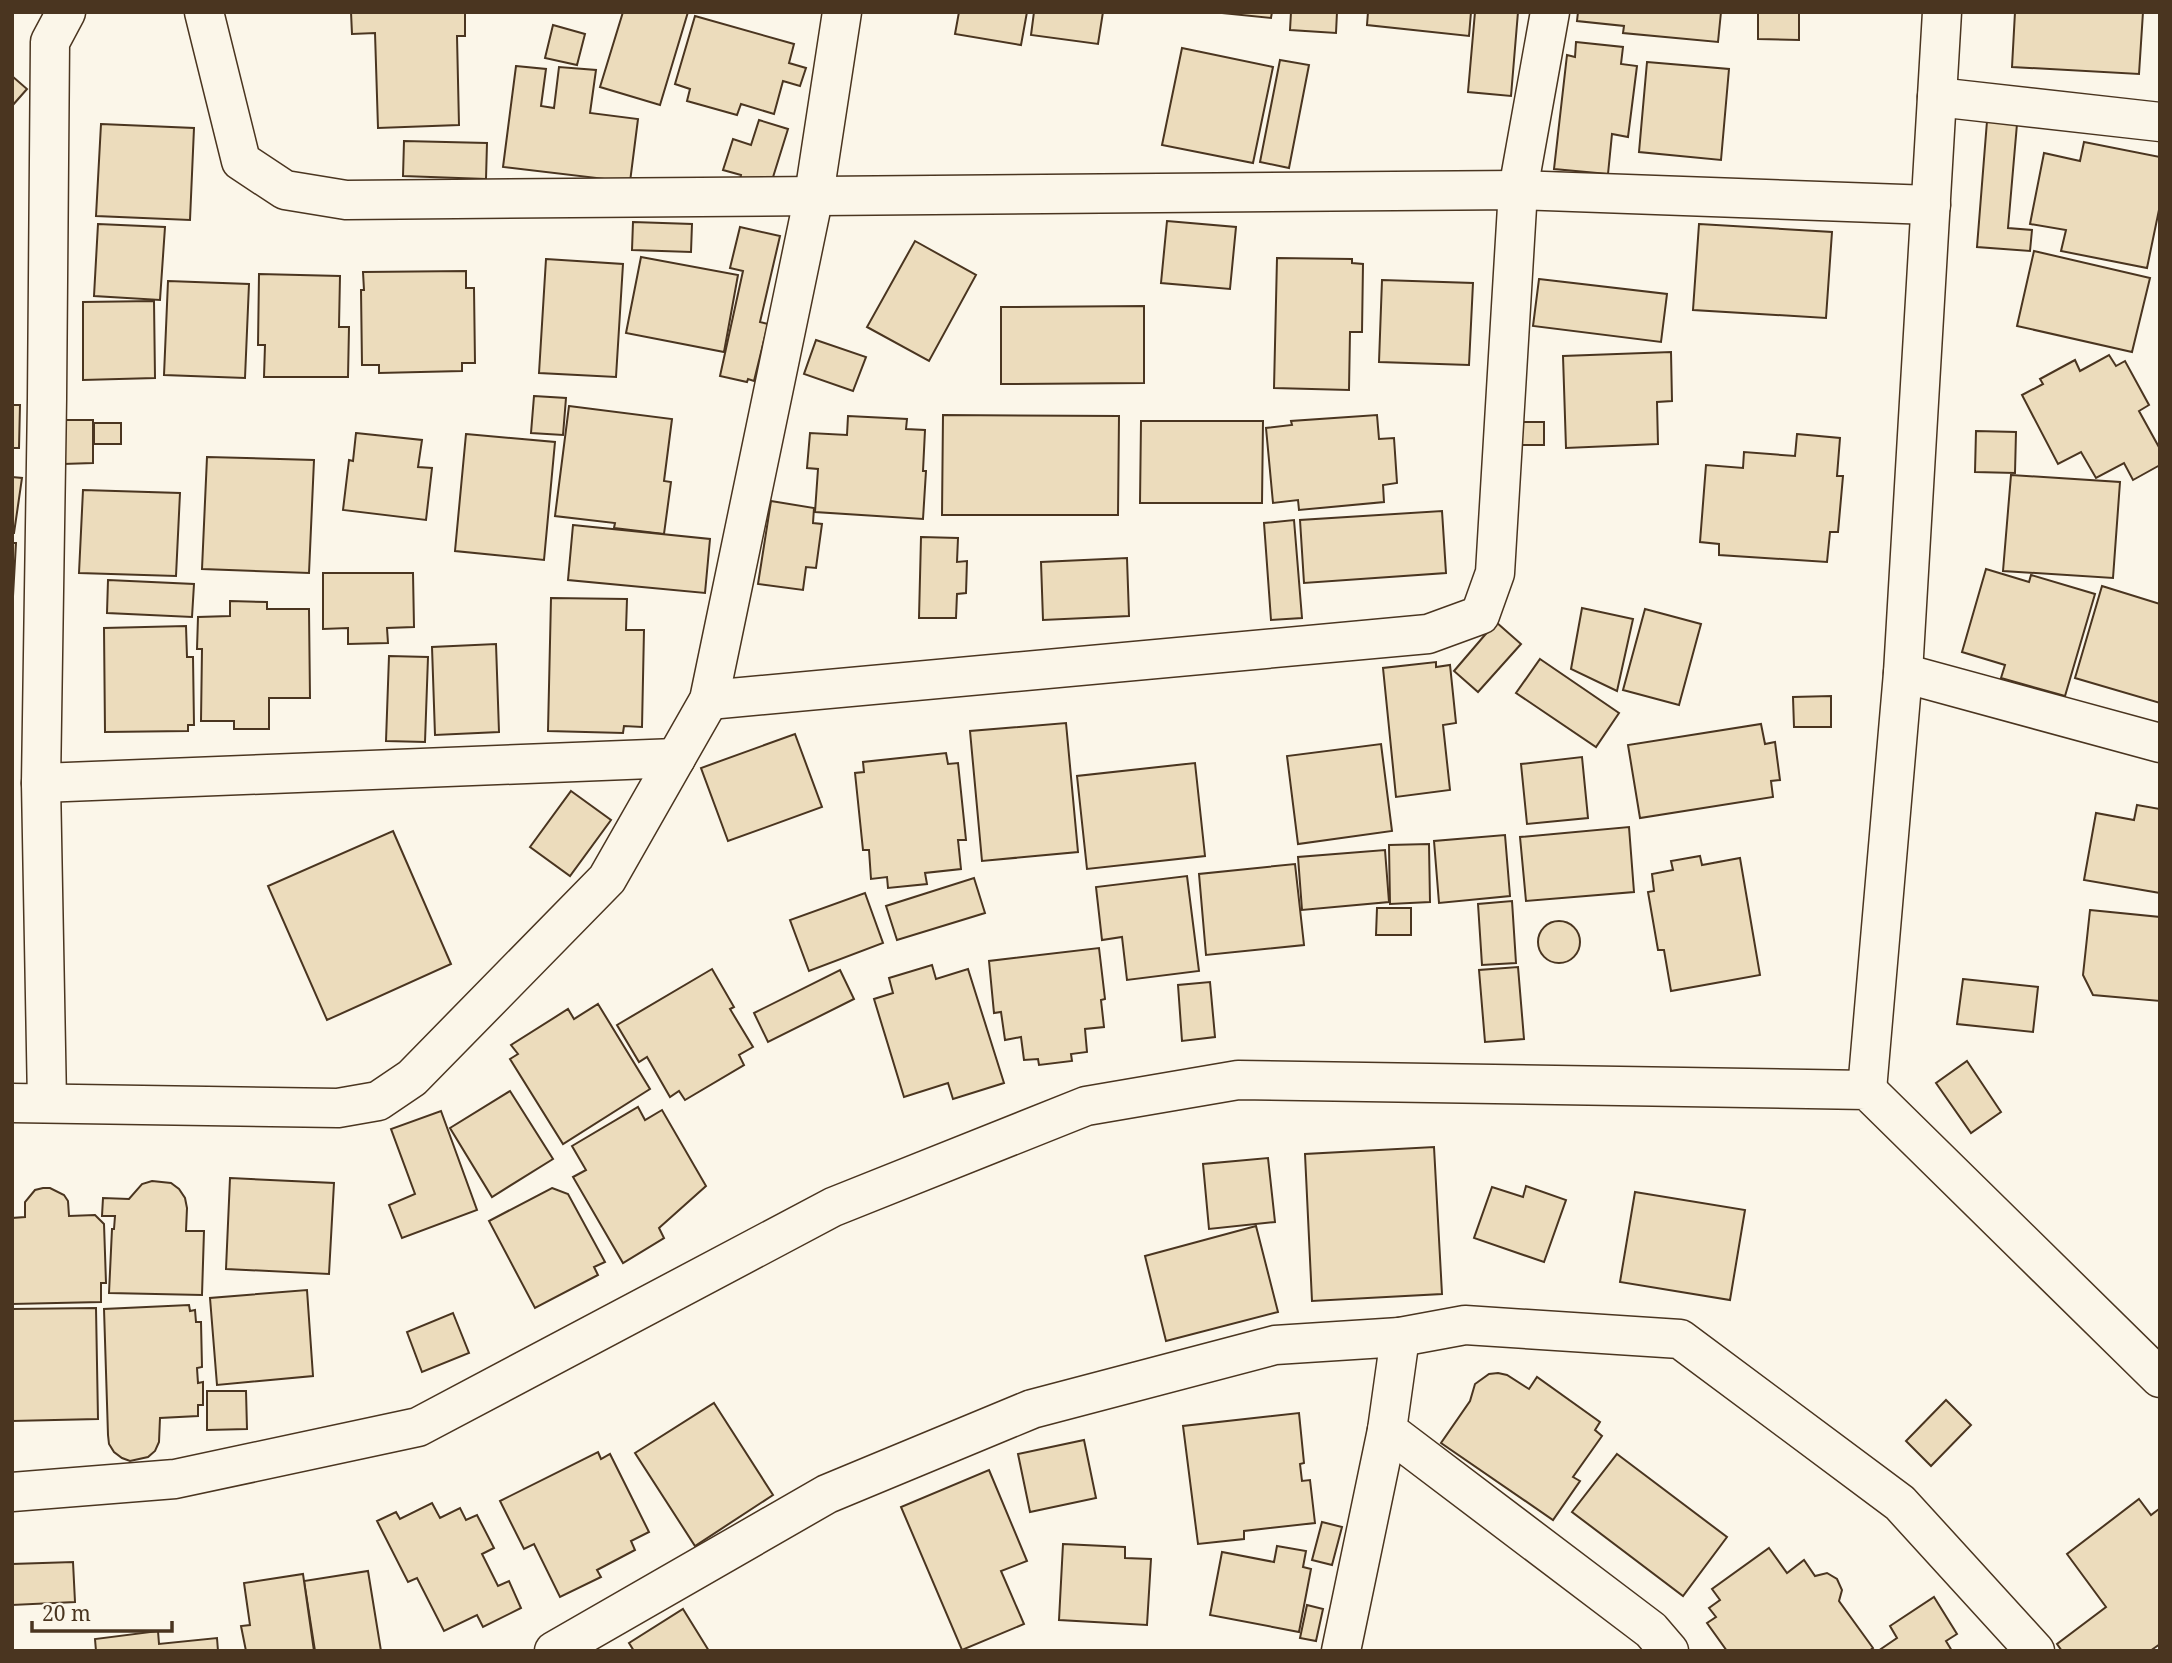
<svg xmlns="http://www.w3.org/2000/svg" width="2172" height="1663" font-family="'Noto Serif',serif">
	<rect width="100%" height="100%" fill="#fbf6e9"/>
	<g fill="#ecdcbc" stroke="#4a3520" stroke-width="2">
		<polygon points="351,12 465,12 465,36 457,36 459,125 378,128 375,33 352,34"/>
		<polygon points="623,12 688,12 660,105 600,87"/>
		<polygon points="959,12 1027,12 1021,45 955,34"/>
		<polygon points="1034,12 1103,12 1098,44 1031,35"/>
		<polygon points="1212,12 1272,12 1271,18"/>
		<polygon points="1291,12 1337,12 1336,33 1290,30"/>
		<polygon points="1368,12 1471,12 1469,36 1367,25"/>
		<polygon points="1475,12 1518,12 1511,96 1468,92"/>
		<polygon points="1578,12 1721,12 1718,42 1623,33 1624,26 1577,21"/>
		<polygon points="1758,12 1799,12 1799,40 1758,39"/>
		<polygon points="2015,12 2143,12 2139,74 2012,67"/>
		<polygon points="695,16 794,44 789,63 806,68 800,86 783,81 774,114 741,104 737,115 687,101 690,89 675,84"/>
		<polygon points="553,25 585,34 577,65 545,58"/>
		<polygon points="1576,42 1623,47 1621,64 1637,66 1628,137 1612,134 1608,174 1554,169 1567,55 1575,57"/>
		<polygon points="1182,48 1273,67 1253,163 1162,145"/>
		<polygon points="1280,60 1309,65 1289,168 1260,162"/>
		<polygon points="1647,62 1729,69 1721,160 1639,152"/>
		<polygon points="516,66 546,69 541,106 554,108 559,67 596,70 590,113 638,119 630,182 503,167"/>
		<polygon points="12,76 27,89 12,106"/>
		<polygon points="759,120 788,129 769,190 740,181 741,175 723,170 733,139 751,145"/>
		<polygon points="1987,121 2017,124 2008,228 2032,230 2030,251 1977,247"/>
		<polygon points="101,124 194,128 190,220 96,216"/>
		<polygon points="404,141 487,143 486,179 403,176"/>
		<polygon points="2084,142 2160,157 2160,205 2147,268 2061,251 2066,230 2030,224 2044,153 2080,161"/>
		<polygon points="1167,221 1236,227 1230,289 1161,283"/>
		<polygon points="633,222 692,224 691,252 632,250"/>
		<polygon points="98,224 165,227 160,300 94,296"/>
		<polygon points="1699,224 1832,232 1826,318 1693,310"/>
		<polygon points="740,227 780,236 760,322 768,324 754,381 748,379 747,382 720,376 743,271 730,268"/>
		<polygon points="915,241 976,275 929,361 867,327"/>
		<polygon points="2034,251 2150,278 2132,352 2017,326"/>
		<polygon points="641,257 738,275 724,352 626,333"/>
		<polygon points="1277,258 1352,259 1352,263 1363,264 1362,332 1350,332 1349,390 1274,388"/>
		<polygon points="546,259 623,264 616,377 539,373"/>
		<polygon points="466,271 466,288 474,288 475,363 462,363 462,371 379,373 379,365 362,365 361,290 364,290 363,272"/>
		<polygon points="259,274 340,276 339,327 349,327 348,377 264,377 265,345 258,345"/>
		<polygon points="1539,279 1667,294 1661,342 1533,326"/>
		<polygon points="1382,280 1473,283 1469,365 1379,362"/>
		<polygon points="168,281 249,284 245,378 164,375"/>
		<polygon points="154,301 155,378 83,380 83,302"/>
		<polygon points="1144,306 1144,383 1001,384 1001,307"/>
		<polygon points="816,340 866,357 853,391 804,374"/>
		<polygon points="1671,352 1672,401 1657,402 1658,444 1566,448 1563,356"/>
		<polygon points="2109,355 2116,366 2125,361 2149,405 2139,411 2160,449 2160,465 2133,480 2124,463 2096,478 2081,452 2058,464 2022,395 2043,384 2040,379 2075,360 2080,371"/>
		<polygon points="534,396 566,398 563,435 531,433"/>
		<polygon points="12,405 20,405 19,448 12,448"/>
		<polygon points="569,406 672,419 664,481 671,482 664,534 614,528 615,523 555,516"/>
		<polygon points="943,415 1119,416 1118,515 942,515"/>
		<polygon points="1377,415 1379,439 1394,438 1397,483 1383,485 1384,502 1299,510 1298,500 1273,503 1266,428 1292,425 1291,421"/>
		<polygon points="848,416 907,419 906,429 925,430 923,471 926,471 923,519 815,512 818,469 807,468 810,433 847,435"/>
		<polygon points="62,420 93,420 93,463 63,464"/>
		<polygon points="1141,421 1263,421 1262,503 1140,503"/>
		<rect x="1518" y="422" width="26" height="23"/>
		<rect x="94" y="423" width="27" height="21"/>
		<polygon points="1976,431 2016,432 2015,473 1975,472"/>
		<polygon points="356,433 422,440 418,467 432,468 426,520 343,510 349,460 353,461"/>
		<polygon points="466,434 555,442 544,560 455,551"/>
		<polygon points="1797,434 1840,438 1837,476 1843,476 1838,532 1830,532 1827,562 1719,555 1719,544 1700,542 1706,465 1743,468 1744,452 1795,456"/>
		<polygon points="207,457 314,460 309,573 202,569"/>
		<polygon points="2011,475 2120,482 2113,578 2003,571"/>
		<polygon points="12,477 22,478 14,533 12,533"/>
		<polygon points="83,490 180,493 176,576 79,573"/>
		<polygon points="771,501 814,508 813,523 822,524 816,568 806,567 803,590 758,584"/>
		<polygon points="1442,511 1446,573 1304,583 1300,520"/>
		<polygon points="1294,520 1302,618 1271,620 1264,523"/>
		<polygon points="573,525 710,539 705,593 568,580"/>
		<polygon points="921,537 958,538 957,562 967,561 966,593 957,594 956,618 919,618"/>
		<polygon points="12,543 16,543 12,614"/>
		<polygon points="1127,558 1129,616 1043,620 1041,562"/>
		<polygon points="1986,569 2029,582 2031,575 2095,594 2065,696 2001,678 2005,665 1962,652"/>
		<polygon points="323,573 413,573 414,627 387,628 388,643 348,644 348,628 323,629"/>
		<polygon points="108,580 194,584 192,617 107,613"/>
		<polygon points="2102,586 2160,604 2160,703 2075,678"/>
		<polygon points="551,598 627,599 626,630 644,630 642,727 624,726 623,733 548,731"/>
		<polygon points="230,601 267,602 267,609 309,609 310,698 269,698 269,729 234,729 234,721 201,721 202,649 197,649 198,617 230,616"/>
		<polygon points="1582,608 1633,619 1617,691 1571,669"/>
		<polygon points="1645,609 1701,624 1679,705 1623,690"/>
		<polygon points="1496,622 1521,644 1478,692 1454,671"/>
		<polygon points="186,626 187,657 193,657 194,725 188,725 188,731 105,732 104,628"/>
		<polygon points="496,644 499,732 435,735 432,647"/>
		<polygon points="389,656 428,657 425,742 386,741"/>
		<polygon points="1540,659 1619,713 1596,747 1516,693"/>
		<polygon points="1436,662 1436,667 1450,665 1456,723 1443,725 1450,790 1396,797 1383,668"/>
		<polygon points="1831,696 1831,727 1794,727 1793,697"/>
		<polygon points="1066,723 1078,852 982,861 970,731"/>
		<polygon points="1761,724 1765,744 1775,742 1780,780 1771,781 1773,797 1640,818 1628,745"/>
		<polygon points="795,734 822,807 728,841 701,768"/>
		<polygon points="1381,744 1392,831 1298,844 1287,756"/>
		<polygon points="946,753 948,764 958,763 966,840 958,840 961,869 925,873 927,884 888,888 887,877 871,879 869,850 863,850 855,773 864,772 863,762"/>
		<polygon points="1582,757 1588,818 1527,824 1521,764"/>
		<polygon points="1195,763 1205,856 1087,869 1077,776"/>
		<polygon points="571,791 611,820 570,876 530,847"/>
		<polygon points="2137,805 2160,809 2160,893 2084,880 2096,813 2134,820"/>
		<polygon points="1629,827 1634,892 1526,901 1520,837"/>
		<polygon points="393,831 451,964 327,1020 268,886"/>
		<polygon points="1505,835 1510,896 1439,903 1434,841"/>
		<polygon points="1429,844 1430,902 1390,904 1389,845"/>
		<polygon points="1385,850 1389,902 1302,910 1298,857"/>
		<polygon points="1700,856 1702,865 1740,858 1760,975 1671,991 1664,950 1658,950 1648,892 1654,891 1652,874 1673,870 1671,861"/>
		<polygon points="1295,864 1304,945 1206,955 1199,874"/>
		<polygon points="1187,876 1199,971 1127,980 1122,937 1102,940 1096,887"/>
		<polygon points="974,878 985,913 897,940 886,906"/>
		<polygon points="865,893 883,943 809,971 790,920"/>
		<polygon points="1512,901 1516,963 1482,965 1478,904"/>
		<polygon points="1377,908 1411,908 1411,935 1376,935"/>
		<polygon points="2090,910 2160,917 2160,1001 2093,995 2083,975"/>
		<circle cx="1559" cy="942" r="21"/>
		<polygon points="1099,948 1105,999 1101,1000 1104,1027 1085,1029 1087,1052 1071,1054 1072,1061 1039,1065 1038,1059 1024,1060 1021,1037 1005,1040 1001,1012 994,1013 989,961"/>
		<polygon points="932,965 936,979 968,969 1004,1083 953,1099 948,1083 904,1097 874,999 893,993 889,978"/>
		<polygon points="1518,967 1524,1039 1485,1042 1479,970"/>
		<polygon points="712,969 734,1007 730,1009 753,1047 739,1055 744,1065 685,1100 679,1091 670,1097 647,1057 639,1062 617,1025"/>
		<polygon points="840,970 854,999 768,1042 754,1013"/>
		<polygon points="1963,979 2038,987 2033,1032 1957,1024"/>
		<polygon points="1210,982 1215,1037 1182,1041 1178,985"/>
		<polygon points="598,1004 650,1089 563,1144 510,1059 518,1054 511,1045 568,1009 574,1019"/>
		<polygon points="1967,1061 2001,1112 1971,1133 1936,1083"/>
		<polygon points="510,1091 553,1159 492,1197 450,1128"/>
		<polygon points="638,1107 645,1120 662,1110 706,1186 659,1228 664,1238 623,1263 573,1177 586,1170 572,1146"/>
		<polygon points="441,1111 477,1210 402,1238 389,1205 415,1194 391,1129"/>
		<polygon points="1434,1147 1442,1294 1312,1301 1305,1154"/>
		<polygon points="1268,1158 1275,1222 1209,1229 1203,1164"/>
		<polygon points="230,1178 334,1183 329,1274 226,1269"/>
		<polygon points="152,1181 171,1183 179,1189 185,1198 187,1208 186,1231 204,1231 202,1295 109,1293 112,1229 114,1229 115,1216 102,1216 103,1198 129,1199 142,1184"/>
		<polygon points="1526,1186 1566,1200 1544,1262 1474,1238 1492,1187 1523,1197"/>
		<polygon points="43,1188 50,1188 64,1195 68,1201 69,1216 95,1215 104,1224 106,1283 101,1283 101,1302 12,1304 12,1218 25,1217 25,1202 35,1190"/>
		<polygon points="552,1188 568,1194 605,1262 594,1267 598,1275 535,1308 489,1221"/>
		<polygon points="1635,1192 1745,1210 1730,1300 1620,1282"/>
		<polygon points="1256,1226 1278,1312 1166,1341 1145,1256"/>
		<polygon points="307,1290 313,1376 217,1385 210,1298"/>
		<polygon points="189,1305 190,1311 195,1310 196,1322 201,1322 202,1367 197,1368 198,1383 203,1382 203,1405 198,1405 198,1416 160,1418 159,1442 155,1451 148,1457 130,1461 122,1458 114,1452 109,1444 108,1435 104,1309"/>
		<polygon points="96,1308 98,1419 12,1421 12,1309"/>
		<polygon points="453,1313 469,1353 422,1372 407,1332"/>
		<polygon points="1498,1373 1507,1375 1529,1389 1537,1377 1600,1422 1595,1430 1602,1436 1573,1477 1580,1481 1553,1520 1441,1443 1470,1401 1475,1384 1489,1374"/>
		<polygon points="207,1391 246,1391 247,1429 207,1430"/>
		<polygon points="1946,1400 1971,1425 1931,1466 1906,1441"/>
		<polygon points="714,1403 773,1495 695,1546 635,1453"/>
		<polygon points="1299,1413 1304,1463 1300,1464 1302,1481 1310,1480 1315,1523 1244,1531 1244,1539 1198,1544 1183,1426"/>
		<polygon points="1084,1440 1096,1498 1030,1512 1018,1454"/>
		<polygon points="598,1452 601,1459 610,1454 649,1532 631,1541 635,1550 597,1570 601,1577 560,1597 534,1544 524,1549 500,1501"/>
		<polygon points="1617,1454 1727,1537 1683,1596 1572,1512"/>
		<polygon points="989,1470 1027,1561 1001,1571 1024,1624 962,1650 901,1507"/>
		<polygon points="2139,1499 2151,1515 2159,1509 2160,1510 2160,1644 2150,1651 2062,1651 2057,1644 2106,1607 2067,1554"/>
		<polygon points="432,1503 440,1518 460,1508 466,1520 477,1515 494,1548 482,1554 498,1586 509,1581 521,1608 483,1627 477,1615 444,1631 417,1578 408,1582 377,1521 396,1512 400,1519"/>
		<polygon points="1322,1522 1342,1527 1332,1565 1312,1560"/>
		<polygon points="1063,1544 1125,1547 1125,1558 1151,1559 1147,1625 1059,1620"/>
		<polygon points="1277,1546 1306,1551 1303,1567 1311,1569 1299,1632 1210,1615 1222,1552 1274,1562"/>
		<polygon points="1769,1548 1787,1573 1804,1560 1815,1576 1827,1573 1837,1579 1842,1590 1839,1601 1873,1648 1869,1651 1727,1651 1707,1623 1716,1617 1709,1608 1720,1600 1712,1589"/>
		<polygon points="73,1562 75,1602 12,1605 12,1564"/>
		<polygon points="368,1571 381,1651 315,1651 304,1581"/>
		<polygon points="303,1574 314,1651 246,1651 241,1626 250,1625 244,1583"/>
		<polygon points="1934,1597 1957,1634 1946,1641 1952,1651 1878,1651 1897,1638 1890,1626"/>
		<polygon points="1307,1605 1323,1609 1316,1641 1300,1638"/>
		<polygon points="683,1609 709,1651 634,1651 629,1643"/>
		<polygon points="158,1631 159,1644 217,1638 218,1651 96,1651 95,1639"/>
	</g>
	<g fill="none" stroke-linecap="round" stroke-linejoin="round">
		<g stroke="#4a3520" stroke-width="41">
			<g id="minor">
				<polyline points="204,12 241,161 285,190 346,200 1518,190 1931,205"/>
				<polyline points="1937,97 2160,122"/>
				<polyline points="1903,673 2160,743"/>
				<polyline points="709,700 1428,634 1480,615 1495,573 1518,190 1550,12"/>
				<polyline points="41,783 676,758"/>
				<polyline points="47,1102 41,783 47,399 50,42 66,12"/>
				<polyline points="12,1103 338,1108 378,1101 412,1078 607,879 709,700 814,195 842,12"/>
				<polyline points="1400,1337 1465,1325 1680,1339 1900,1503 2035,1651"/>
				<polyline points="554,1651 827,1494 1032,1409 1275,1345 1400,1337 1387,1430 1651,1630 1669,1651"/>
				<polyline points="1341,1651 1387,1430"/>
			</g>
		</g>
		<g stroke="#4a3520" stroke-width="41">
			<g id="tertiary">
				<polyline points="1867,1090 1903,673 1942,12"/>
				<polyline points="12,1492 175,1479 418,1427 833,1207 1086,1106 1238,1080 1867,1090 2160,1378"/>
			</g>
		</g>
		<use href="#minor" stroke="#fbf6e9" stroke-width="38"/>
		<use href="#tertiary" stroke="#fbf6e9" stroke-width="38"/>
	</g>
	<rect width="2172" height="1663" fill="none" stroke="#4a3520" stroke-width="28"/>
	<path d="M32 1621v10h140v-10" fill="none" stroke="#4a3520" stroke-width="3.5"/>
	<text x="42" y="1621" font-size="21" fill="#4a3520" stroke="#fbf6e9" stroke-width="5" paint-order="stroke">20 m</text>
</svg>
